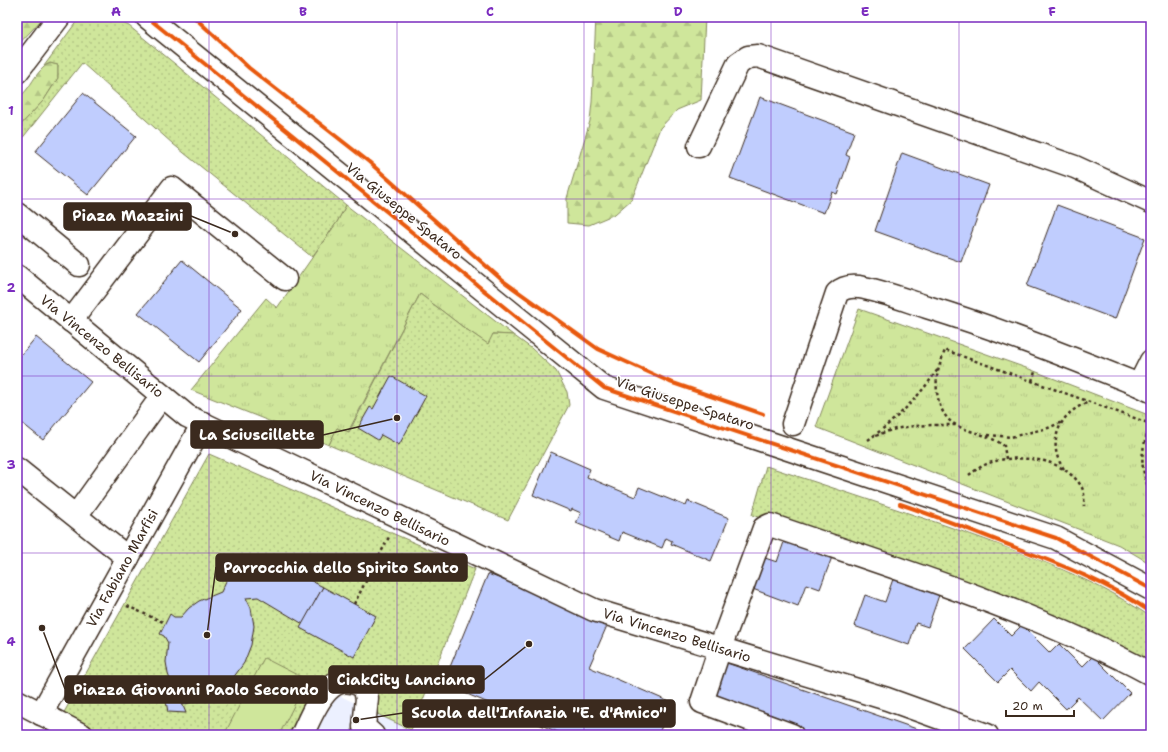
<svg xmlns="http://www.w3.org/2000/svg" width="1168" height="752" font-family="'Shantell Sans',sans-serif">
	<defs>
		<pattern id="grass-tufts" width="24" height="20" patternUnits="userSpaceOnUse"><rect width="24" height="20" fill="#cfe69b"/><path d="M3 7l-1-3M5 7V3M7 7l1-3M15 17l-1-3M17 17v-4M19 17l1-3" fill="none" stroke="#b3c585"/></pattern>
		<pattern id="forest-firs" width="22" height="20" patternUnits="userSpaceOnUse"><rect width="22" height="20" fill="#cfe69b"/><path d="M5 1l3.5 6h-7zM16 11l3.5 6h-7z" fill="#b3c585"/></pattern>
		<pattern id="garden-dots" width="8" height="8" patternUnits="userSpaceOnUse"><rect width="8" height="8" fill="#cfe69b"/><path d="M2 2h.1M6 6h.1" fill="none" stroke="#b3c585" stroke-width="1.8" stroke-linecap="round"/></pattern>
	</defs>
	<rect width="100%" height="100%" fill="#fff"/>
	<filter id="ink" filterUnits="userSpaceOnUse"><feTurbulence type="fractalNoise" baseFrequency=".025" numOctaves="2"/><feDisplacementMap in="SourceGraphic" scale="8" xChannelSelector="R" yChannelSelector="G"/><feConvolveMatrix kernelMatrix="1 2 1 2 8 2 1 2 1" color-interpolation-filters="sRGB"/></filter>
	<g filter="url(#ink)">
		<polygon fill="#ecf0ff" points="334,693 422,735 315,735"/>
		<g fill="url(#grass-tufts)" stroke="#85885c">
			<polygon points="346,205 513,335 493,334 489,345 463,327 420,294 348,432 337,428 329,445 191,390 266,298 277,308 337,222"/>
			<polygon points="859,309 1029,369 1151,416 1151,564 1119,545 816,427"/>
		</g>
		<g fill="url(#forest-firs)" stroke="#85885c">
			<polygon points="17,17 44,17 17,46"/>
			<polygon points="596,17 705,17 701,100 677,110 660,128 632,199 615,214 589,225 567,223 567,198 590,121 592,102"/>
			<path d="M 50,63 L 58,65 L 58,78 L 44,100 L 17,129 L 17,100 C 21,96 25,92 28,88 C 35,78 39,69 50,63 Z"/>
		</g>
		<g fill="url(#garden-dots)" stroke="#85885c">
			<polygon points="86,17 110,17 129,26 346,205 337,222 312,257 173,144 82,63 17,145 17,129 44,100 58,78 58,65 50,63 44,66 77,21"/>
			<polygon points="420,294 463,327 488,344 493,334 513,335 531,348 556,371 567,392 569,405 508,520 329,445 337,428 349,432"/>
			<polygon points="209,454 475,569 411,730 369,710 380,686 333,665 296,735 98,735 62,716"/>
			<path d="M 766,466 C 825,485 884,505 944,525 C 1015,550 1089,575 1151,617 L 1151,663 L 955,582 L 752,515 Z"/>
		</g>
		<polygon fill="#cfe69b" stroke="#85885c" points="264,658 307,680 279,735 224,735"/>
		<g fill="#c0cdfe" stroke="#3b2a1e">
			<polygon points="83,93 136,136 88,195 35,152"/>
			<polygon points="760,97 854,132 846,155 850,157 837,194 832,192 824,213 730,178"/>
			<polygon points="902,153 989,185 961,262 875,231"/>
			<polygon points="1057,205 1145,238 1115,319 1027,286"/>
			<polygon points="182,260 242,309 199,362 138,313"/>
			<polygon points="36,337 91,382 43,440 17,419 17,360"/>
			<polygon points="391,376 426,396 399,445 381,435 378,440 358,428 370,407 373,409"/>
			<polygon points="551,452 590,469 587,477 635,497 639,487 686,506 688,501 729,518 711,561 671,544 672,541 666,538 662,548 622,532 619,541 576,523 581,513 572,509 571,511 533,495"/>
			<polygon points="785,539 832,557 820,589 806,584 798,606 750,588 762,557 777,562"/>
			<polygon points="271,567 286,573 289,569 323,587 303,624 258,597 246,598 251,608 254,626 251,645 244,663 233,678 219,691 202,699 182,705 179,696 165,696 166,689 172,685 168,674 166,662 168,643 164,636 160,634 170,614 174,617 181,617 189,608 199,601 221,592 231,570"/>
			<polygon points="488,574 609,621 589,667 672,703 658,735 565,735 443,684"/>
			<polygon points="893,579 939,595 928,627 916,623 909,645 854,626 865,595 885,602"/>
			<polygon points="323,587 376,616 354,657 300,628"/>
			<polygon points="994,619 1011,636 1022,625 1050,653 1059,644 1082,667 1093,656 1130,693 1103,721 1078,697 1066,709 1039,682 1031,691 1010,670 998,682 965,649"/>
			<polygon points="721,661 934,735 811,735 709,698"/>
			<polygon points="165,696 179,696 186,713 168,712"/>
		</g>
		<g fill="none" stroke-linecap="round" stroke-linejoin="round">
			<g stroke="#3b2a1e" stroke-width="25">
				<g id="minor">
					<polyline points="147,17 604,388 1056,538 1151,589"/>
					<polyline points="17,72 59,17"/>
					<polyline points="699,146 738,64 748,57 758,56 1075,167 1151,202"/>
					<polyline points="17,214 79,265"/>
					<polyline points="17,276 187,416 594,610 887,699 987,735"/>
					<polyline points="71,321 172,188 285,279"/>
					<polyline points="1139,385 1151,361"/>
					<path d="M 793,424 L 837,293 C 843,287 851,286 859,287 C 882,291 905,300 927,307 C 999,329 1069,357 1139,385 L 1151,391"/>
					<polyline points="17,469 128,558"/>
					<polyline points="83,506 162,396"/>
					<polyline points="17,701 82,735"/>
					<polyline points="41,714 203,423"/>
					<path d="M 302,735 C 314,710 329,666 364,687 L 367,698 L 364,727 L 373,735"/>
					<path d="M 792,735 L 702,702 L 720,648 L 764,528 L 770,525 C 898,569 1030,609 1151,674"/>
				</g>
			</g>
			<g stroke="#3b2a1e" stroke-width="2.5" stroke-dasharray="3 3" stroke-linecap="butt">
				<polyline points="1032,381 1035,372"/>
				<path d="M 1151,424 C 1140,451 1139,467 1151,494"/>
				<polyline points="988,435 1011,437 1048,428 1062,422"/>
				<path d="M 876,436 C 900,424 930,425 956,425"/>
				<path d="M 868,440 C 896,420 919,397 938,369"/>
				<path d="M 1006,459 L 1004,446 C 989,434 973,434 956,425 C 940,417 935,394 937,377 C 938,368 942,359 945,350 L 1151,424"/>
				<path d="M 1064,469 C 1049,450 1055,422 1075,409 C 1079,406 1085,404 1089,402"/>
				<path d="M 969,475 C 977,469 986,463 996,461 C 1007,457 1036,458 1048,462 C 1061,466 1078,477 1083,490 C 1085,495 1084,501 1084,506"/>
				<polyline points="354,604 389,537"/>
				<polyline points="127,606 165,623"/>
			</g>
			<use href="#minor" stroke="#fff" stroke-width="22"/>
			<g stroke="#fff" stroke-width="6">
				<g id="cycleway">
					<polyline points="147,17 604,388 1056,538 1151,589"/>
					<polyline points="194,17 249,68 369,162 502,280 598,349 670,382 763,414"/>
					<path d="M 900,504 C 939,517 976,532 1014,547 C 1062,565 1108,583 1151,612"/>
				</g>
			</g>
			<use href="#cycleway" stroke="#e8590c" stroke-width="4"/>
		</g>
	</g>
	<path fill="none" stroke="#7b2cbf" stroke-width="1" stroke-opacity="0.55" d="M 209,17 L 209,735M 397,17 L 397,735M 584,17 L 584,735M 771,17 L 771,735M 959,17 L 959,735M 17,199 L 1151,199M 17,376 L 1151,376M 17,553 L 1151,553"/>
	<g text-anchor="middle" stroke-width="3" stroke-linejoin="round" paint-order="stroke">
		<g font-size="14" fill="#3b2a1e" stroke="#fff">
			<text transform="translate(404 211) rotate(39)" y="5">Via Giuseppe Spataro</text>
			<text transform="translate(102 346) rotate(39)" y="5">Via Vincenzo Bellisario</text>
			<text transform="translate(685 403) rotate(18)" y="5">Via Giuseppe Spataro</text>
			<text transform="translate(380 508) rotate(26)" y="5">Via Vincenzo Bellisario</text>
			<text transform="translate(122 568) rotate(-61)" y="5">Via Fabiano Marfisi</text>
			<text transform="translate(677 635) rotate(17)" y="5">Via Vincenzo Bellisario</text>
		</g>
	</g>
	<path fill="none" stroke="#3b2a1e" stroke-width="1.5" d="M235 234L191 216M397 418L323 435M207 635L216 567M529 644L484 680M42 628L65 689M356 720L403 713"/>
	<g fill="#3b2a1e" stroke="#fff" stroke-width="1.5">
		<circle cx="235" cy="234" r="4"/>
		<circle cx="397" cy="418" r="4"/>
		<circle cx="207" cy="635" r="4"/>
		<circle cx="529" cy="644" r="4"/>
		<circle cx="42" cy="628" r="4"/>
		<circle cx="356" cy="720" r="4"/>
	</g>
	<g fill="#3b2a1e" stroke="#3b2a1e" stroke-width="1.5">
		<rect x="64" y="203" width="127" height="27" rx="4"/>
		<rect x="191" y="421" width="132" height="27" rx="4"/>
		<rect x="216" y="554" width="251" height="27" rx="4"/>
		<rect x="329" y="666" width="155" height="27" rx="4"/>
		<rect x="65" y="676" width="262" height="27" rx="4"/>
		<rect x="403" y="700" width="272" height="27" rx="4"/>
	</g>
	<g font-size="15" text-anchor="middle" font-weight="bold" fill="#fff">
		<text x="128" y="221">Piaza Mazzini</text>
		<text x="257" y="440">La Sciuscillette</text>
		<text x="341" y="573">Parrocchia dello Spirito Santo</text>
		<text x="406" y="685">CiakCity Lanciano</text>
		<text x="196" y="695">Piazza Giovanni Paolo Secondo</text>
		<text x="539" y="718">Scuola dell'Infanzia "E. d'Amico"</text>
	</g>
	<rect width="1168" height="752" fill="none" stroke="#fff" stroke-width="44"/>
	<path d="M1006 710v6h68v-6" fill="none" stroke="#3b2a1e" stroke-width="2"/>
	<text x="1012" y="710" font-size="12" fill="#3b2a1e" stroke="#ffffff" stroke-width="3" paint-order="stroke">20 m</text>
	<rect x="22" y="22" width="1124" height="708" fill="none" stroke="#7b2cbf" stroke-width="1.5"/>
	<g font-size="13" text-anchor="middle" font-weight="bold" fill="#7b2cbf">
		<text x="116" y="16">A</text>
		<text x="303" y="16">B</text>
		<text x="490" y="16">C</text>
		<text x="678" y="16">D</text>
		<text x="865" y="16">E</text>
		<text x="1052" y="16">F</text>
		<text x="11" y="115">1</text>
		<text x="11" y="292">2</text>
		<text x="11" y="469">3</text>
		<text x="11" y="646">4</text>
	</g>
</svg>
